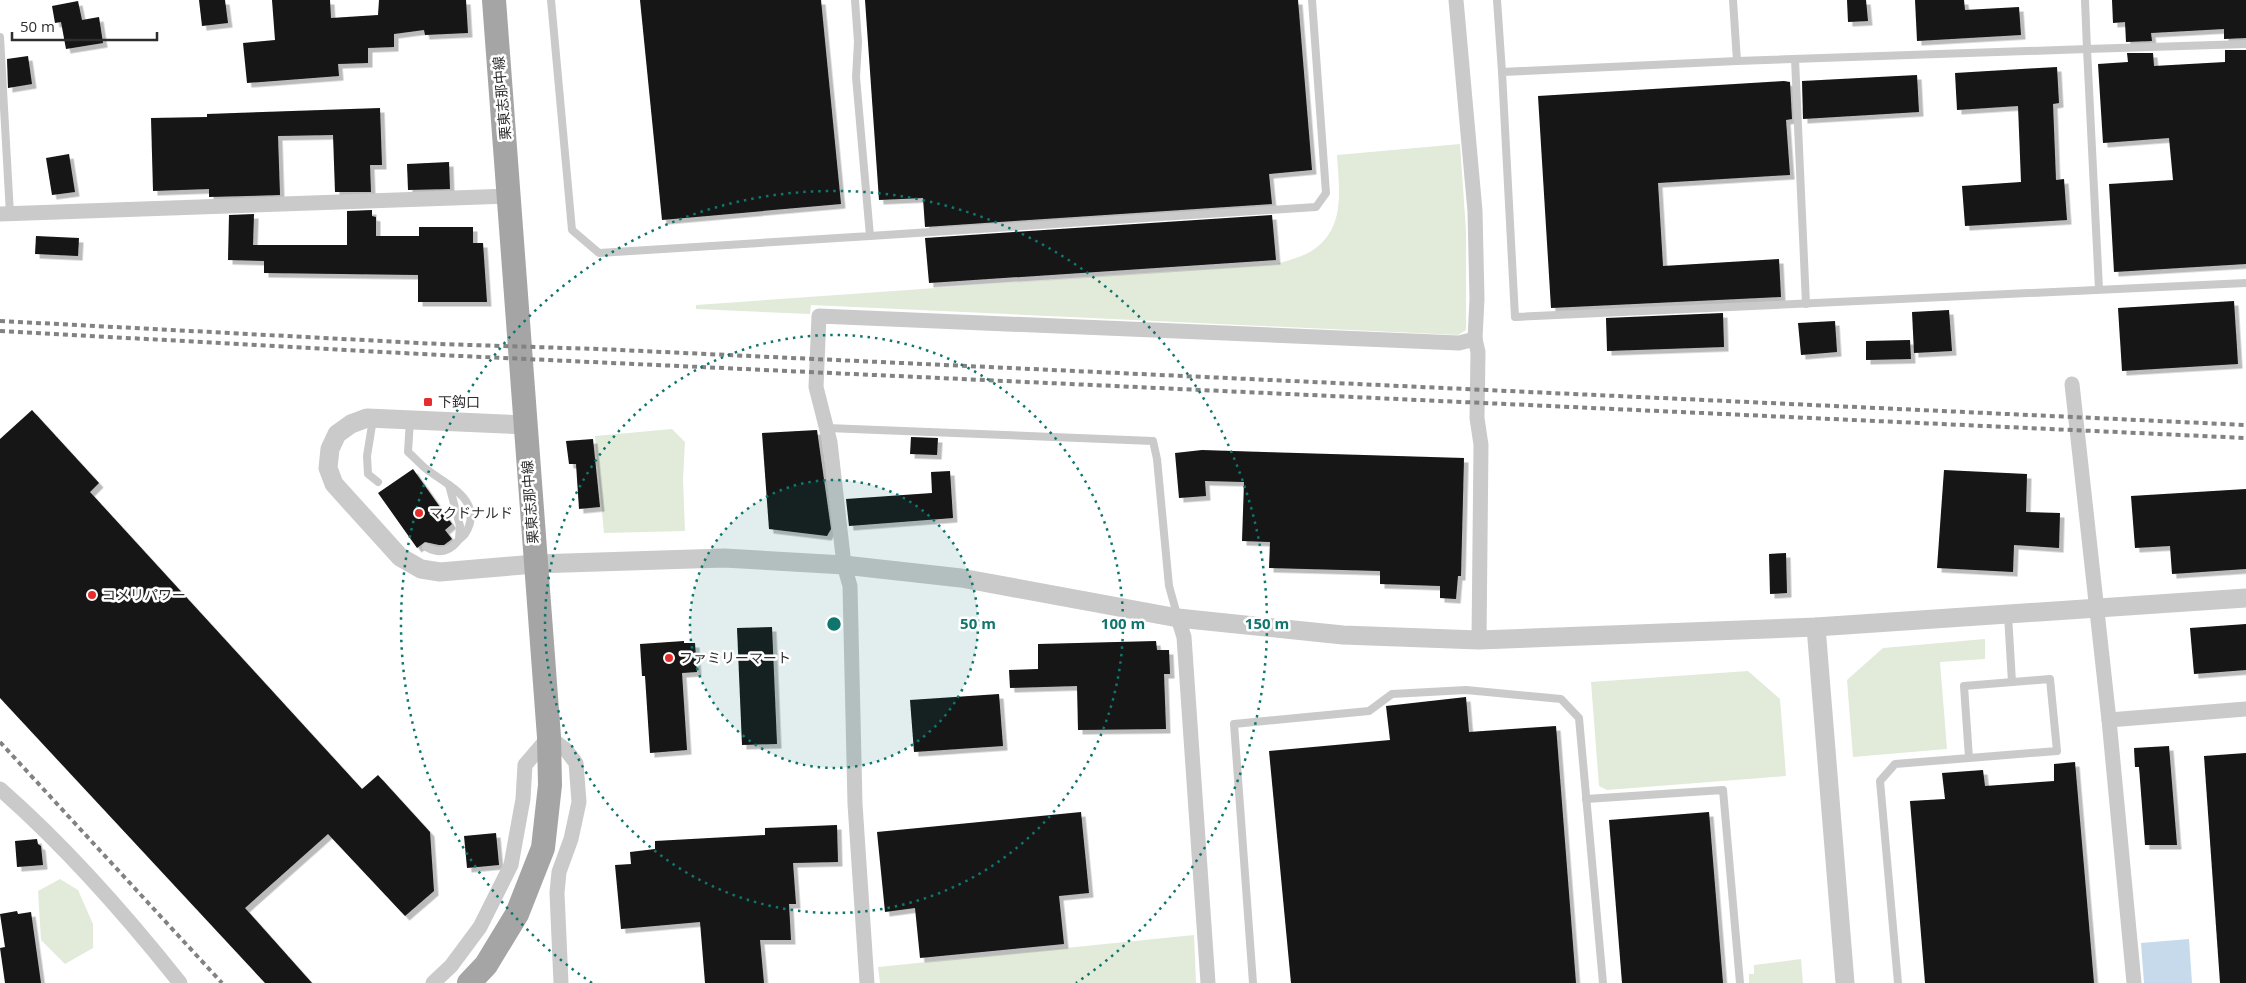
<svg xmlns="http://www.w3.org/2000/svg" width="2246" height="983" font-family="'Open Sans','Noto Sans JP',sans-serif">
	<defs>
		<filter id="shadow"><feDropShadow dx="4.5" dy="4.5" stdDeviation="0" flood-color="#0004"/></filter>
	</defs>
	<rect width="100%" height="100%" fill="#fff"/>
	<g fill="#e2ebda">
		<path d="M 1460,144 L 1466,231 L 1466,330 L 1458,335 L 811,305 L 810,314 L 696,309 L 696,305 L 1277,264 C 1288,260 1303,257 1313,250 C 1346,228 1339,189 1337,155 Z"/>
		<polygon points="672,429 685,442 683,479 685,531 604,533 595,436"/>
		<polygon points="1985,639 1985,659 1940,662 1947,749 1853,757 1847,680 1883,648"/>
		<polygon points="1748,671 1780,699 1786,776 1607,790 1599,786 1591,682"/>
		<polygon points="60,879 78,890 93,924 93,948 65,964 41,940 38,891"/>
		<polygon points="1194,935 1196,983 880,983 878,967"/>
		<polygon points="1801,959 1803,983 1749,983 1749,974 1754,974 1754,965"/>
	</g>
	<polygon fill="#c6daeb" points="2189,939 2192,983 2144,983 2141,943"/>
	<g fill="#141414" filter="url(#shadow)">
		<polygon points="199,0 225,0 228,23 202,26"/>
		<polygon points="272,0 330,0 331,18 378,15 379,0 466,0 468,33 425,35 424,30 394,34 394,47 368,48 368,63 338,64 339,76 247,83 243,43 275,40"/>
		<polygon points="640,0 821,0 841,204 662,220"/>
		<polygon points="865,0 1298,0 1312,170 1269,174 1272,204 925,227 923,198 879,200"/>
		<polygon points="1847,0 1866,0 1868,21 1848,22"/>
		<polygon points="1915,0 1964,0 1965,10 2019,7 2021,35 1917,41"/>
		<polygon points="2112,0 2246,0 2246,38 2224,39 2224,29 2151,33 2152,41 2126,42 2125,22 2113,23"/>
		<polygon points="78,1 82,20 99,17 103,43 66,49 61,22 55,23 52,6"/>
		<polygon points="2225,50 2246,50 2246,264 2114,272 2109,184 2173,180 2169,138 2103,143 2098,64 2128,62 2127,53 2153,53 2154,66 2225,62"/>
		<polygon points="28,56 32,84 8,88 7,59"/>
		<polygon points="2057,67 2059,103 2053,104 2056,180 2064,179 2067,220 1965,226 1962,186 2021,182 2018,106 1957,110 1955,73"/>
		<polygon points="1917,75 1919,112 1803,119 1802,81"/>
		<polygon points="1784,81 1790,82 1792,119 1786,120 1790,175 1658,183 1663,266 1779,259 1781,297 1551,308 1538,96"/>
		<polygon points="380,108 382,165 370,165 371,192 335,192 333,135 278,136 280,195 209,197 209,189 153,191 151,118 207,117 207,114"/>
		<polygon points="69,154 75,192 52,195 46,158"/>
		<polygon points="449,162 450,189 408,190 407,164"/>
		<polygon points="372,210 372,216 376,217 376,236 419,236 419,227 473,227 473,243 483,243 487,302 418,302 418,275 264,273 264,261 228,260 229,215 254,214 253,245 347,245 347,211"/>
		<polygon points="1272,215 1276,260 929,283 925,238"/>
		<polygon points="36,236 79,238 78,256 35,254"/>
		<polygon points="2234,301 2238,364 2122,371 2118,308"/>
		<polygon points="1949,310 1952,351 1914,353 1912,312"/>
		<polygon points="1723,313 1724,347 1607,351 1606,318"/>
		<polygon points="1835,321 1837,352 1801,355 1798,323"/>
		<polygon points="1910,340 1911,359 1866,360 1866,341"/>
		<polygon points="32,410 99,483 90,492 362,789 378,775 430,832 434,891 405,916 328,834 245,908 312,983 265,983 0,698 0,439"/>
		<polygon points="817,430 831,529 827,536 769,529 762,433"/>
		<polygon points="911,437 938,438 937,455 910,454"/>
		<polygon points="593,439 600,507 579,509 576,464 569,464 566,441"/>
		<polygon points="1202,450 1464,458 1461,576 1458,576 1456,599 1440,598 1440,586 1380,584 1380,571 1269,568 1270,542 1242,541 1244,482 1205,481 1206,496 1179,498 1175,453"/>
		<polygon points="413,469 452,524 445,530 452,539 444,545 439,545 425,542 417,548 378,493"/>
		<polygon points="1944,470 2027,474 2026,512 2060,513 2059,548 2014,545 2013,572 1937,568"/>
		<polygon points="950,471 953,518 849,526 846,499 932,493 931,472"/>
		<polygon points="2246,489 2246,569 2172,574 2170,546 2135,548 2131,496"/>
		<polygon points="1786,553 1787,593 1770,594 1769,554"/>
		<polygon points="2246,624 2246,670 2194,674 2190,628"/>
		<polygon points="772,627 777,744 742,745 737,628"/>
		<polygon points="684,641 684,643 695,643 697,672 682,673 687,750 650,753 645,676 642,676 640,644"/>
		<polygon points="1156,641 1157,650 1169,650 1170,674 1164,674 1166,729 1078,730 1077,686 1010,688 1009,670 1038,669 1038,644"/>
		<polygon points="999,694 1003,746 914,752 910,700"/>
		<polygon points="1466,697 1469,732 1556,726 1576,983 1291,983 1269,751 1390,740 1386,706"/>
		<polygon points="2169,746 2177,845 2145,845 2139,767 2135,767 2134,748"/>
		<polygon points="2246,753 2246,983 2220,983 2204,756"/>
		<polygon points="2075,762 2094,983 1925,983 1910,801 1945,799 1942,773 1983,770 1985,786 2054,781 2054,764"/>
		<polygon points="1081,812 1089,893 1059,896 1064,944 920,958 915,908 885,912 877,832"/>
		<polygon points="1709,812 1723,983 1622,983 1609,820"/>
		<polygon points="837,825 838,862 793,863 796,904 789,904 791,940 760,940 764,983 705,983 700,922 621,929 615,865 631,864 630,852 655,849 655,841 765,835 765,828"/>
		<polygon points="496,833 499,865 467,868 464,836"/>
		<polygon points="37,839 38,844 41,846 43,865 17,867 15,841"/>
		<polygon points="17,911 18,914 31,912 41,983 5,983 0,948 5,947 0,914"/>
	</g>
	<g fill="none" stroke-linecap="round" stroke-linejoin="round">
		<g stroke="#cacaca" stroke-width="8">
			<polyline points="551,0 572,230 599,253 870,236 856,77 858,42 855,0"/>
			<polyline points="1497,0 1502,72"/>
			<polyline points="1733,0 1737,61 1502,72 1515,317 2246,283"/>
			<polyline points="2085,0 2087,49 2246,44"/>
			<polyline points="0,37 10,214"/>
			<polyline points="1795,59 1806,304"/>
			<polyline points="1737,61 2087,49 2099,289"/>
			<polyline points="870,236 1316,207 1326,193 1312,0"/>
			<polyline points="373,419 367,456 368,474 378,482"/>
			<path d="M 410,420 L 408,452 C 414,457 419,463 425,468 C 446,485 486,500 465,534 C 463,537 459,539 457,542 C 448,553 437,553 426,547"/>
			<polyline points="827,428 1153,441 1157,459 1169,586 1178,618"/>
			<polyline points="449,485 460,526 459,539"/>
			<polyline points="2008,615 2012,682"/>
			<polyline points="1586,799 1723,790 1740,983"/>
			<polyline points="1253,983 1234,724 1369,711 1392,694 1466,690 1561,699 1579,718 1603,983"/>
			<polyline points="1898,983 1880,781 1895,764 2057,751 2050,679 1964,686 1969,758"/>
		</g>
		<g stroke="#cacaca" stroke-width="15">
			<polyline points="1456,0 1475,211 1477,299 1475,339 1478,352 1477,418 1481,445 1479,640"/>
			<polyline points="0,214 510,196"/>
			<polyline points="2072,384 2109,720 2134,983"/>
			<polyline points="1178,618 1184,637 1208,983"/>
			<polyline points="2109,720 2246,709"/>
			<path d="M 0,789 C 65,846 126,915 180,983"/>
			<polyline points="433,983 451,966 480,927 511,865 523,799 525,765 549,737 566,750 576,763 579,802 571,839 559,872 557,893 561,983"/>
			<polyline points="867,983 855,804 850,586 844,565 830,442 816,387 819,316 1459,343 1475,339"/>
		</g>
		<g stroke="#cacaca" stroke-width="19">
			<polyline points="525,425 367,418 351,424 337,434 330,449 328,468 334,484 400,557 421,569 440,572 535,564 724,558 844,565 961,578 1178,618 1343,635 1479,640 1816,627 2246,598"/>
			<polyline points="1816,627 1845,983"/>
		</g>
		<polyline stroke="#a5a5a5" stroke-width="24" points="469,983 486,965 517,914 543,848 550,785 549,737 494,0"/>
		<g stroke="#828282" stroke-width="4" stroke-dasharray="5 4" stroke-linecap="butt">
			<polyline points="0,321 439,344 598,349 2246,425"/>
			<polyline points="0,331 439,355 2246,438"/>
			<polyline points="0,742 222,983"/>
		</g>
	</g>
	<circle cx="834" cy="624" r="144" fill="#0f766e" fill-opacity=".12"/>
	<g fill="none" stroke="#0f766e" stroke-width="2.5" stroke-dasharray="2.5 5">
		<circle cx="834" cy="624" r="144"/>
		<circle cx="834" cy="624" r="289"/>
		<path d="M592 983A433 433 0 1 1 1076 983"/>
	</g>
	<g fill="#e62d2d" stroke="#fff" stroke-width="2">
		<rect x="423" y="397" width="10" height="10" rx="2.5"/>
		<circle cx="419" cy="513" r="5"/>
		<circle cx="92" cy="595" r="5"/>
		<circle cx="669" cy="658" r="5"/>
	</g>
	<g text-anchor="middle" stroke-width="5" stroke-linejoin="round" paint-order="stroke">
		<g font-size="14" fill="#2d2d2d" stroke="#fff">
			<text transform="translate(502 98) rotate(-95)" y="5">栗東志那中線</text>
			<text transform="translate(530 502) rotate(-94)" y="5">栗東志那中線</text>
		</g>
		<g font-size="14" fill="#2d2d2d" stroke="#fff" text-anchor="start">
			<text x="438" y="407">下鈎口</text>
			<text x="429" y="518">マクドナルド</text>
			<text x="102" y="600">コメリパワー</text>
			<text x="679" y="663">ファミリーマート</text>
		</g>
	</g>
	<circle cx="834" cy="624" r="8" fill="#0f766e" stroke="#fff" stroke-width="2.5"/>
	<g font-size="15" text-anchor="middle" font-weight="bold" fill="#0f766e" stroke="#fff" stroke-width="5" stroke-linejoin="round" paint-order="stroke">
		<text x="978" y="629">50 m</text>
		<text x="1123" y="629">100 m</text>
		<text x="1267" y="629">150 m</text>
	</g>
	<path d="M12 32v8h145v-8" fill="none" stroke="#2d2d2d" stroke-width="2.5"/>
	<text x="20" y="32" font-size="15" fill="#2d2d2d" stroke="#ffffff" stroke-width="4" paint-order="stroke">50 m</text>
</svg>
